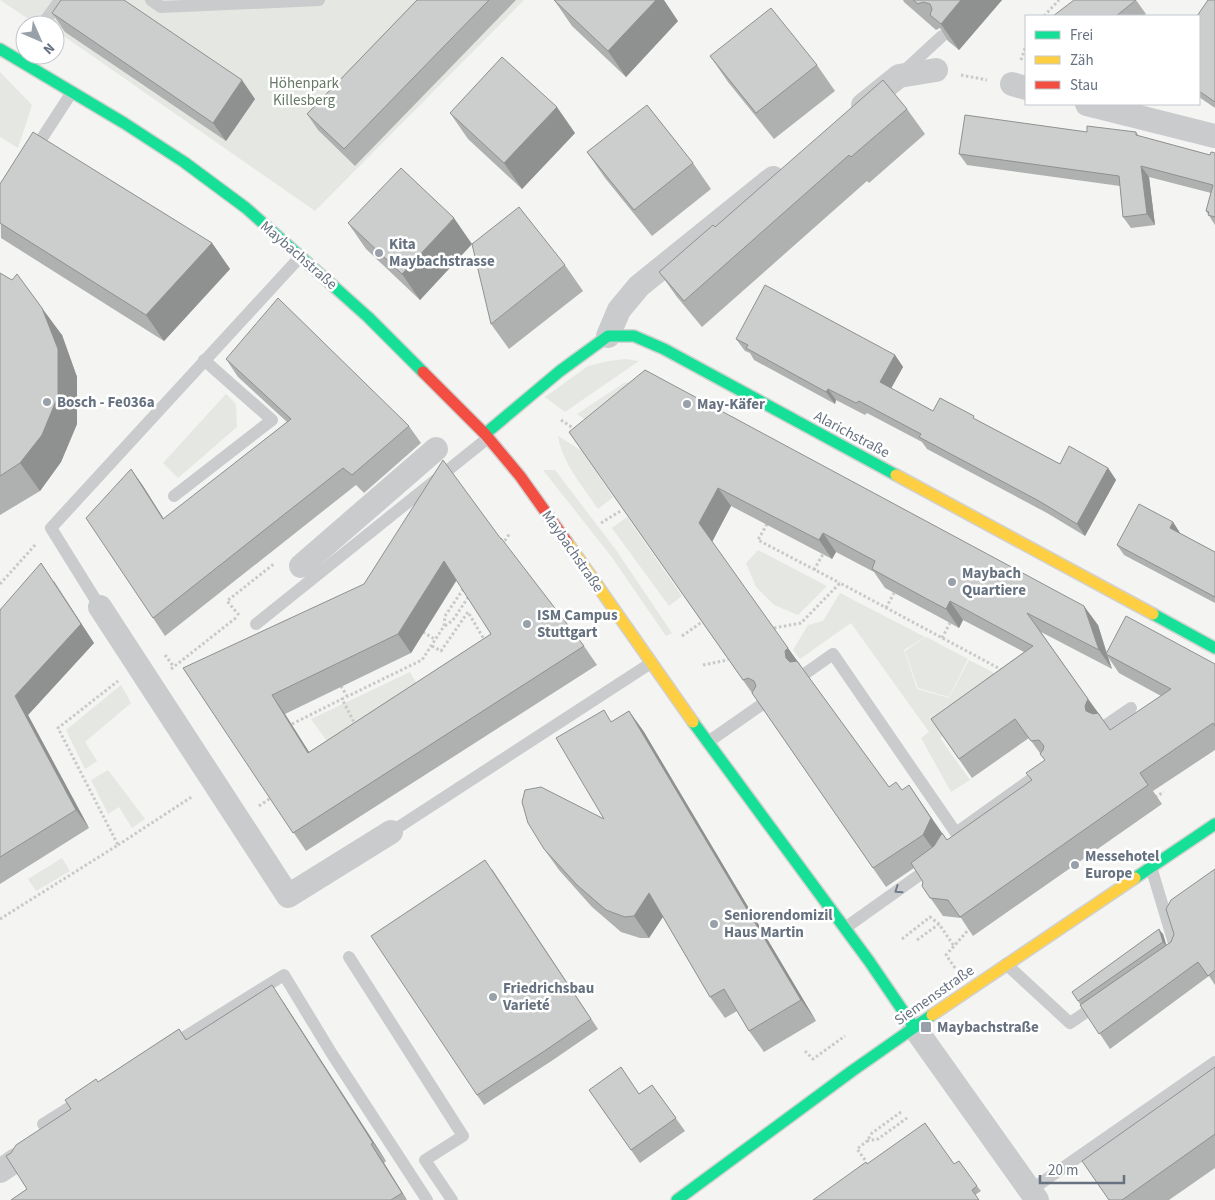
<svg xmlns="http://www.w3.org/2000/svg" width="1215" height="1200" font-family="'Source Sans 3',sans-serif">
	<rect width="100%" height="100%" fill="#f4f5f3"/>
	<g fill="#e4e7e2">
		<polygon points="0,0 524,0 315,211 55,30 55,25 43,25 27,18"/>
		<polygon points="0,72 32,105 18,148 0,137"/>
		<polygon points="625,359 639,361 565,412 545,397 588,366 609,361"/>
		<polygon points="663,379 597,428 577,414 624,383"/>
		<polygon points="226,394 236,404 237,427 178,478 163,463"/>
		<path d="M 558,436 L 582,451 L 613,497 L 598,509 C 583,486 562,463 558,436 Z"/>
		<polygon points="543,470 555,470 616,550 672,633 666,636 611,556"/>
		<polygon points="627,517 682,596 669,606 612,528"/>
		<polygon points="758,550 827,586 798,615 774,605 756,587 746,563"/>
		<polygon points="840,593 925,637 904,650 917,689 949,698 969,660 1014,683 940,738 970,780 951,792 921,738 929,732 851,623 800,659 793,650 808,625 823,621"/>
		<polygon points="926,637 968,659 949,697 918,688 905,651"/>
		<polygon points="410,672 424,696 337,755 311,719"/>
		<polygon points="121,685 131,703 85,742 97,761 85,769 66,730"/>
		<polygon points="108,770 145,819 132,828 119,807 108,814 91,780"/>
		<polygon points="62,858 70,871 36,891 28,879"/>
	</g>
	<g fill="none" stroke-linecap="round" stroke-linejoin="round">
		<g stroke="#d0d1d1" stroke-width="14">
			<g id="fast">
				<polyline points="0,49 124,123 184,162 246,208 368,317 423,372"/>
				<polyline points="485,434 560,371 608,336 634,336 664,349 896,475"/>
				<polyline points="1153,614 1215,648"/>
				<polyline points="693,722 869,961 914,1027"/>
				<polyline points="1135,878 1215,824"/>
				<polyline points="677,1200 852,1071 932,1015"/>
			</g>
		</g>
		<g stroke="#d0d1d1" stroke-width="14">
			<g id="slow">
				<polyline points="896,475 1153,614"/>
				<polyline points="567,542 693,722"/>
				<polyline points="932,1015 1135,878"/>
			</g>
		</g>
		<g stroke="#d0d1d1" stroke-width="14">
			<polyline id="jam" points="423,372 485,434 520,476 567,542"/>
		</g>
		<g stroke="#c8c9c9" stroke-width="3" stroke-dasharray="2.5 2.5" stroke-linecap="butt">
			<polyline points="1044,16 1059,0"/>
			<polyline points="1021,60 1026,45"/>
			<polyline points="961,75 987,80"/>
			<polyline points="561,420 576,430"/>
			<polyline points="601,523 622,510"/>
			<polyline points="767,524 758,540 840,583"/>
			<polyline points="502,545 510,533"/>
			<polyline points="814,570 823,554"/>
			<polyline points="0,584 36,544"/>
			<polyline points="886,608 894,593"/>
			<polyline points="239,615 227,601 275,563"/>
			<polyline points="445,626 453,620 469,596"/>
			<polyline points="774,628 801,623 840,583 1002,670"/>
			<polyline points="423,632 436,640"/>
			<polyline points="682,636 702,622"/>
			<polyline points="942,638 950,623"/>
			<polyline points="432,646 441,651 468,612 485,641"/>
			<polyline points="165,655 174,667"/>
			<polyline points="703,665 728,660"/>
			<polyline points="171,669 237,617"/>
			<polyline points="341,686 347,696"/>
			<polyline points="292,724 342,699"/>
			<polyline points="356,726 342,699 422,660 444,626 445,616 464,588"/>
			<polyline points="1155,797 1164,792"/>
			<polyline points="259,806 272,797"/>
			<polyline points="118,845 193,796"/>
			<polyline points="0,919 118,845 58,728 118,681"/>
			<polyline points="902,939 930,917 939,924 954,946"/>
			<polyline points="917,940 939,924"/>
			<polyline points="955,968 946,955 970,928"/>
			<polyline points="805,1051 813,1059 845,1036"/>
			<polyline points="901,1112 872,1133 867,1141 878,1139 907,1118"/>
			<polyline points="865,1160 857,1149 867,1141"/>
		</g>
		<g stroke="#cacbcd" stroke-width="12">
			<polyline points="151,0 161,7 319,0"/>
			<polyline points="42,25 60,0"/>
			<polyline points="903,72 942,36"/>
			<polyline points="33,152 72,92"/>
			<polyline points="174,496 272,420 204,360"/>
			<polyline points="100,607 51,528 301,256"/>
			<polyline points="256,624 488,438"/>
			<polyline points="806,673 833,654 956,833 1044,770"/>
			<polyline points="1106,725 1131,708"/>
			<polyline points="708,742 761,705"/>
			<polyline points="391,832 651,663"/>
			<polyline points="1151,867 1176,950 1174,951"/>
			<polyline points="845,928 932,866"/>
			<polyline points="349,957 463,1136 425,1160 452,1200"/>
			<polyline points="1006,964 1070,1023 1098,1004"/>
			<polyline points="170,1046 284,975 332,1054 427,1200"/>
			<polyline points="43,1124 83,1099"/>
			<polyline points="1031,1190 1215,1062"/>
		</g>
		<g stroke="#cacbcd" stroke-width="24">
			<polyline points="1012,84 1026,88"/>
			<polyline points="1087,104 1215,136"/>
			<polyline points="863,105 899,76 936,70"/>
			<polyline points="608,336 619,310 639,286 773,178"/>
			<polyline points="301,566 436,449"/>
			<polyline points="100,607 288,896 391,832"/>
			<polyline points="914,1027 1037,1200"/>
			<polyline points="0,1171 16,1160"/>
		</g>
		<use href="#fast" stroke="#16e098" stroke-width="11"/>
		<use href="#slow" stroke="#ffcf43" stroke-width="11"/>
		<use href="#jam" stroke="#f24e42" stroke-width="11"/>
	</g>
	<g fill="#afb1b1" fill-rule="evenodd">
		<polygon points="417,0 516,0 355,166 318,130 307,114"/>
		<polygon points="554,0 678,21 626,77 572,26"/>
		<polygon points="903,0 1002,0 959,50 948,41 940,28 936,30 904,2"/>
		<polygon points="1136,0 1146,14 1143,16 1053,16"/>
		<polygon points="1215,0 1215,108 1199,97 1199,16"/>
		<polygon points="52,13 255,99 226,141 65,32"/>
		<polygon points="710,56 817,65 835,91 774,139 728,82"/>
		<polygon points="907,109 925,134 869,183 867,181 702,327 677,297 659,272 715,227"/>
		<polygon points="450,113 575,133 522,189 468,139"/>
		<polygon points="1087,132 1136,132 1139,136 1210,155 1215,153 1215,225 1206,211 1211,193 1149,177 1155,225 1131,228 1123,217 1120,186 967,165 959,154"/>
		<polygon points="587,152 693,163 711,189 652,236 605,178"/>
		<polygon points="0,184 212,243 230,269 164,341 1,238"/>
		<polygon points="348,223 472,244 420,300 366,249"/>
		<polygon points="565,265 583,291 509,349 491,324"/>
		<polygon points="0,273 62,335 77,377 77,424 61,462 40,491 0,515"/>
		<polygon points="736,339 895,355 903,367 891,388 933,411 977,420 1060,464 1108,468 1116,480 1085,536 1047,513 927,449 922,442 867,413 865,415 836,400 835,404 754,360 750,353 745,351"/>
		<polygon points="226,359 409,426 421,443 364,493 356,485 165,636 153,618 131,469 143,486 164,519 287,422 238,377"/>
		<path d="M 569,432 L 1098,625 L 1107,653 L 1215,664 L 1215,750 L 1153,791 L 1162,804 L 973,936 L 961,918 L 943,916 L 922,886 L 923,882 L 914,868 L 886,887 L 752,693 ZM 731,506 L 832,559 L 836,552 L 874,572 L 885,588 L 941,618 L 959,628 L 963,620 L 1024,652 L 931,719 L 972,778 L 1029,738 L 1045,760 L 1032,781 L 947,840 L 902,790 L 889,787 L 797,661 L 712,542 ZM 1041,632 L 1112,669 L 1108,657 L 1119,673 L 1161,696 L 1110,730 Z"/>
		<polygon points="1173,522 1180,533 1215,552 1215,603 1124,555 1117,545"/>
		<path d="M 501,539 L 584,646 L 597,665 L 306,851 L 183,668 ZM 457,580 L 491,634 L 309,752 L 285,714 L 411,653 Z"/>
		<polygon points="54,581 94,643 28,715 89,828 0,884 0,610"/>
		<polygon points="629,711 644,732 816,1021 764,1052 749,1031 737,1011 725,1018 710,997 663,917 649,938 640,938 621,932 592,907 559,870 544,849 604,819 612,722"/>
		<polygon points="492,869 598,1029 553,1060 484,1105 477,1095"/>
		<polygon points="1215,869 1215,985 1209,976 1110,1049 1072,992 1163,934 1166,945 1171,942"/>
		<polygon points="284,1003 386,1161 384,1163 407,1200 11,1200 27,1189 71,1109 98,1082 179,1029 187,1040"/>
		<polygon points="1215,1067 1215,1168 1169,1200 1109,1200"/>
		<polygon points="652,1085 685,1131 640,1163 589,1090 639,1094"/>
		<polygon points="867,1164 954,1164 977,1186 981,1191 975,1195"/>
	</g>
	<g fill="#8f9090">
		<polygon points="656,0 664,0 678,21 626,77 608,51"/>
		<polygon points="961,0 1002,0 959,50 941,24"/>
		<polygon points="242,80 255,99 226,141 213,123"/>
		<polygon points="557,107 575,133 522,189 504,163"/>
		<polygon points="1141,166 1149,177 1155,225 1147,214"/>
		<polygon points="454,218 472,244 420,300 402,274"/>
		<polygon points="212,243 230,269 164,341 146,315"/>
		<polygon points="42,308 62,335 77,377 77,424 61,462 40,491 20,463"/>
		<polygon points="895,355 903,367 888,394 880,382"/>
		<polygon points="828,389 836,400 835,404 826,392"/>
		<polygon points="1108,468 1116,480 1085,536 1077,524"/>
		<polygon points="131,469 143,486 175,537 163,519"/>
		<polygon points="718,488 731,506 712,542 699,523"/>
		<polygon points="1173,522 1180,533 1177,538 1170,528"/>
		<polygon points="823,533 836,552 832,559 819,540"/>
		<polygon points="444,561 457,579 411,653 398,634"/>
		<polygon points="41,563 94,643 28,715 89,828 76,810 15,696"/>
		<polygon points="950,601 963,620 959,628 946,609"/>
		<polygon points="1084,606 1098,625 1107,655 1106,654 1108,657 1112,669 1099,650"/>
		<polygon points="788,648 801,666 799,677 786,658 785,651"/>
		<polygon points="272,695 285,714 321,771 308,753"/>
		<polygon points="1088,699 1102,718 1086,711 1085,706"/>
		<polygon points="629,711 644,732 816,1021 801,1000"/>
		<polygon points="909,785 960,859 936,853 923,835"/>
		<polygon points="649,893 664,915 649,938 634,916"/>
		<polygon points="1159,929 1163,934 1167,947 1163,942"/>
		<polygon points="272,985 284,1003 386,1161 373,1143"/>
		<polygon points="371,1144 384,1163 407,1200 402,1193"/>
	</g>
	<g fill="#cccece" stroke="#8f9090" fill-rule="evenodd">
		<polygon points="61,0 124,0 242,80 213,123 52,13"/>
		<polygon points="417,0 489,0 344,149 307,114"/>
		<polygon points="554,0 656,0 608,51"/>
		<polygon points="913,0 961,0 941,24 930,15 932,9 930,4 923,2 918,4"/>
		<polygon points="1074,0 1136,0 1116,16 1053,16"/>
		<polygon points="1208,0 1215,0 1215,102 1199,91 1199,16 1197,16"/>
		<polygon points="771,8 817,65 756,113 710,56"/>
		<polygon points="502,57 557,107 504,163 450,113"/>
		<polygon points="883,80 907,109 851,157 849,155 684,301 659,272 713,225 715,227"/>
		<polygon points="647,105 693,163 634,210 587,152"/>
		<polygon points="965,115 1087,132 1087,126 1136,132 1136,135 1210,155 1211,152 1215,153 1215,217 1208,215 1209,212 1206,211 1213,185 1141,166 1147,214 1123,217 1119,176 959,154"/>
		<polygon points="33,132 212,243 146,315 0,223 0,184"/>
		<polygon points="401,168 454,218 402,274 348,223"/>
		<polygon points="519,207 565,265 491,324 472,244"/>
		<polygon points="0,273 12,280 17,274 42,308 58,349 58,396 42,435 20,463 0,476"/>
		<polygon points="765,285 895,355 880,382 933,411 940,398 974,416 973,418 1060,464 1069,446 1108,468 1077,524 1039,501 919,437 921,434 859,401 856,403 828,389 826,392 746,348 748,345 736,339"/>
		<polygon points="278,298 409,426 352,475 343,468 153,618 86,518 131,469 163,519 291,419 226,359"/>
		<polygon points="645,370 1084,606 1099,650 1027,613 1088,699 1085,706 1086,711 1093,714 1098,713 1110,730 1171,689 1106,654 1126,616 1215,664 1215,726 1213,723 1140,773 1148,785 960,917 948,900 930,898 922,886 923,882 911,863 934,846 942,833 947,840 1032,780 1026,773 1045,760 1040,754 1043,750 1044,746 1039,740 1031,741 1015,719 959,759 931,719 1033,646 950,601 946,609 927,599 872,569 875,561 823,533 819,540 718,488 699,523 788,648 785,651 786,658 790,662 797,661 889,787 896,782 902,790 909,785 931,818 923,835 873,868 752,693 756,686 754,681 748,678 743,680 569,432"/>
		<path d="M 443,460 L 501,539 L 501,538 L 584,646 L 293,833 L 183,668 L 364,584 ZM 444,561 L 491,634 L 308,753 L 272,695 L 398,634 Z"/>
		<polygon points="1139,504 1173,522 1170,528 1215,552 1215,597 1117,545"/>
		<polygon points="41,563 81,624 15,696 76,810 0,857 0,610"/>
		<polygon points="604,710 611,722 629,711 801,1000 749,1031 724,989 710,997 649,893 634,916 625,917 606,910 577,885 544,849 528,823 522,802 525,790 541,787 604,819 556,738"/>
		<polygon points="485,860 591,1019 546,1050 477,1095 371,936"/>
		<polygon points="1215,869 1215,970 1208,976 1198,962 1099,1034 1080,1005 1171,942 1174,934 1166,909 1171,900"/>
		<polygon points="1159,929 1163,942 1078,1001 1072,992"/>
		<polygon points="272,985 373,1143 371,1144 402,1193 391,1200 11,1200 27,1189 6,1156 11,1153 16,1145 71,1109 65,1100 96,1079 98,1082 179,1029 186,1040"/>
		<polygon points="621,1067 639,1094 652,1085 676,1118 631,1150 589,1090"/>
		<polygon points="1215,1067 1215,1134 1122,1200 1109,1200 1082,1161"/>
		<polygon points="925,1123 954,1164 959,1161 977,1186 972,1190 979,1200 813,1200 866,1162 867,1164"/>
	</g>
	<defs><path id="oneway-chevron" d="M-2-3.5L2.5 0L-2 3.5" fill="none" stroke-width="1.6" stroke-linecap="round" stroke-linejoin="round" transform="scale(1.25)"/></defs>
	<use stroke="#717b89" href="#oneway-chevron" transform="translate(898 890) rotate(145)"/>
	<g fill="#98a0a9" stroke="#fff" stroke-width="2">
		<circle cx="379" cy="253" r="5"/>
		<circle cx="47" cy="402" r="5"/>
		<circle cx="687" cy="404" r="5"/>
		<circle cx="952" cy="582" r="5"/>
		<circle cx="527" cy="624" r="5"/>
		<circle cx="1075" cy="865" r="5"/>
		<circle cx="714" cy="924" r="5"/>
		<circle cx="493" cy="997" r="5"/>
		<rect x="920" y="1021" width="12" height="12" rx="2.5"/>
	</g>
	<g text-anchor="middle" stroke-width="5" stroke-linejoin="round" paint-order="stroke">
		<g font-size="15" fill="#667965" stroke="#fff">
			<text x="304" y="88">Höhenpark<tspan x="304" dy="17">Killesberg</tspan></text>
		</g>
		<g font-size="15" font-weight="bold" fill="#677281" stroke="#fff" text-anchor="start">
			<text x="389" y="249">Kita<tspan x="389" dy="17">Maybachstrasse</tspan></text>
			<text x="57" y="407">Bosch - Fe036a</text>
			<text x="697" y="409">May-Käfer</text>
			<text x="962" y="578">Maybach<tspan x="962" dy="17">Quartiere</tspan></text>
			<text x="537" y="620">ISM Campus<tspan x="537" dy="17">Stuttgart</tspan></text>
			<text x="1085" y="861">Messehotel<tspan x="1085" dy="17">Europe</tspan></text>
			<text x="724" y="920">Seniorendomizil<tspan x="724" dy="17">Haus Martin</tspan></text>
			<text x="503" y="993">Friedrichsbau<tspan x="503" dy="17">Varieté</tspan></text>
			<text x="937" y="1032">Maybachstraße</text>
		</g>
		<g font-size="15" fill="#677281" stroke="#fff">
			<text transform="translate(299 255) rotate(41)" y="5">Maybachstraße</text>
			<text transform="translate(852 434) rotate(28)" y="5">Alarichstraße</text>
			<text transform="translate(573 551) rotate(55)" y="5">Maybachstraße</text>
			<text transform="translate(934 995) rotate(-35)" y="5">Siemensstraße</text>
		</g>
	</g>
	<rect x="1025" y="15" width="175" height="90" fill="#ffffff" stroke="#c2c7cd"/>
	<rect x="1035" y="31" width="25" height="8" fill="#16e098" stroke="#c2c7cd"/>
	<text x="1070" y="40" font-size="15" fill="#677281">Frei</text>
	<rect x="1035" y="56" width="25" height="8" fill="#ffcf43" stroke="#c2c7cd"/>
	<text x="1070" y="65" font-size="15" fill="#677281">Zäh</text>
	<rect x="1035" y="81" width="25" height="8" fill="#f24e42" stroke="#c2c7cd"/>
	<text x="1070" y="90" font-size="15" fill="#677281">Stau</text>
	<g transform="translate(40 40) rotate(135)"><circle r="24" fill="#ffffff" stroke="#c2c7cd"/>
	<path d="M0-4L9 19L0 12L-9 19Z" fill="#98a0a9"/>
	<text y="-8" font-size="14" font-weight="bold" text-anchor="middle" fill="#677281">N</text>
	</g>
	<path d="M1040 1175v8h84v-8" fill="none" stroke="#677281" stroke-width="2.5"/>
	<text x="1048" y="1175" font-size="15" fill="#677281" stroke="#ffffff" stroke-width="4" paint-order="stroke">20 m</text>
</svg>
